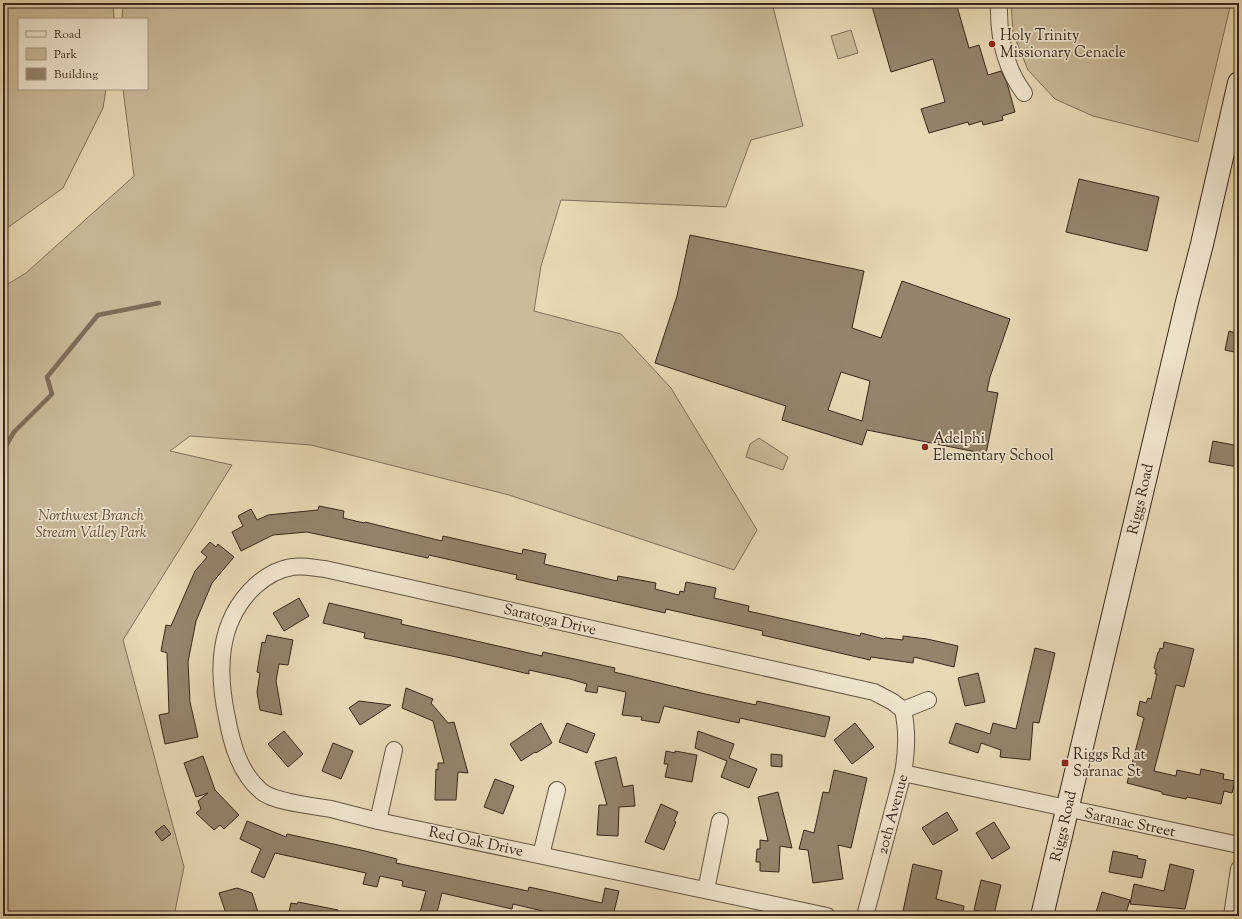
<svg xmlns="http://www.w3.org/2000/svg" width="1242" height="919" font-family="'Sorts Mill Goudy',serif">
	<rect width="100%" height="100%" fill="#e8d9b5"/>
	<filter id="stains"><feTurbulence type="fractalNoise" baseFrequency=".005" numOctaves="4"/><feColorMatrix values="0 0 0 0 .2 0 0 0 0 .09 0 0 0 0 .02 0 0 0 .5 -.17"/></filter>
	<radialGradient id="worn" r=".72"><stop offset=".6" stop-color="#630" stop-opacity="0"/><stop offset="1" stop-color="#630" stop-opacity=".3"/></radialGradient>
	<g fill="#cabb9b" stroke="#81715c">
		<polygon points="3,3 113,3 114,19 19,19 19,89 106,89 103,108 63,188 3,231"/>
		<polygon points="123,3 772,3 803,126 751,140 726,207 561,200 541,266 534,311 621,334 671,388 757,530 734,570 509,495 311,445 190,436 170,451 232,465 123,640 184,867 174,916 3,916 3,287 26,273 134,176 123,89 147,89 147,19 122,19"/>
		<polygon points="1011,3 1231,3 1198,142 1093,116 1055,99 1028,70 1013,33"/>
		<polygon points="851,30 858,53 838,59 831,36"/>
		<polygon points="759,438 788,457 783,470 746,457 750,444"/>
	</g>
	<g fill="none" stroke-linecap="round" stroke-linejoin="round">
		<polyline stroke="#7e6d59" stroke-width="4.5" points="3,451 14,432 52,394 47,377 98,315 159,303"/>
	</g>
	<g fill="#94846c" stroke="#38271c" fill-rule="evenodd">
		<polygon points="871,3 956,3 969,48 979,45 988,75 1001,71 1007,83 1015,112 1002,116 1003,120 983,125 982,121 969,125 968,122 929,133 921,109 945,102 933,59 891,72"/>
		<polygon points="1079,179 1159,197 1147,251 1066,232"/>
		<path d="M 690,235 L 864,271 L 852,328 L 881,338 L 902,281 L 1010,319 L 990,377 L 987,391 L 998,393 L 986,454 L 867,430 L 862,445 L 782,420 L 786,406 L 655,363 L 677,296 ZM 841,372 L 870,381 L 862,421 L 828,410 Z"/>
		<polygon points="1229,331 1239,334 1239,353 1225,350"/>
		<polygon points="1213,441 1239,446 1238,467 1209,462"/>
		<polygon points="319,506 344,511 343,518 364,523 365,522 442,541 443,536 522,554 523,549 546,554 544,564 617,581 618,576 656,583 655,589 679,595 680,591 684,592 686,582 716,588 714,598 749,606 748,611 860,636 861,633 884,639 885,638 903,640 903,636 927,639 958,646 954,667 914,657 913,663 871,657 870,660 762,635 763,631 666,609 665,613 516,579 517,575 429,555 428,558 307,532 273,535 241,551 232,532 243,526 238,516 251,509 257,520 268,515 318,510"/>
		<polygon points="210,542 216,547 218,544 234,557 212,583 196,621 188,662 190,702 198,737 165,744 159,715 169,713 167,653 161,651 166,625 171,626 195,571 207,557 201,552"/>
		<polygon points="299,598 309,616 284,631 273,613"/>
		<polygon points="329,603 402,620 401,624 542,656 543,652 615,668 614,672 701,693 756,705 757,701 830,717 825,737 740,718 739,723 664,706 659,723 641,720 642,717 622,715 626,692 598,686 597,693 585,691 587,684 570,679 529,670 529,674 452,656 364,638 365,633 323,623"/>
		<polygon points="267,635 293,640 288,665 279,664 276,681 282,715 260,710 257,692 260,673 257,672 262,642 265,643"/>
		<polygon points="1164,642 1194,649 1184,687 1176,685 1154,771 1176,776 1177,770 1200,775 1201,769 1224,774 1223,779 1235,781 1232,793 1224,791 1221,804 1187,797 1186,799 1162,794 1162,792 1127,783 1144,718 1142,717 1137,715 1140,701 1146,703 1148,698 1151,699 1157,674 1155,674 1156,669 1154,668 1158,652 1159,652 1160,648 1163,649"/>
		<polygon points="1035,648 1055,653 1039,723 1033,722 1030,760 1000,757 1001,750 981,743 978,753 949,743 956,723 990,734 993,723 1016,729"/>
		<polygon points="978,673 985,702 965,706 958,678"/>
		<polygon points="406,688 433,699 431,703 448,723 454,722 468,773 458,772 456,800 435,800 436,769 438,770 438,763 444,763 433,721 402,708"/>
		<polygon points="359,701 391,705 360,725 349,708"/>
		<polygon points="541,723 552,743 536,753 535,752 521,761 510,744"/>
		<polygon points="567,723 595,734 587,753 559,742"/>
		<polygon points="855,723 874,747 852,764 834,740"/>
		<polygon points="284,731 303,754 288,767 268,744"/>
		<polygon points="698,731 734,744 729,758 757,769 749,788 721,777 727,761 695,748"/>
		<polygon points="333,743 353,751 341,779 322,771"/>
		<polygon points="666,751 675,753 675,751 697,755 692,782 665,777 668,764 664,764"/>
		<polygon points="771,754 782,755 782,767 771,766"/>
		<polygon points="203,756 215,790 239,815 224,829 220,825 214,830 196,813 201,809 198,801 208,793 196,797 184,763"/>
		<polygon points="616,757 623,787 633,785 635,806 619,807 618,836 597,835 599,805 607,805 595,762"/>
		<polygon points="834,770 867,778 851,848 838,845 843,879 813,883 808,850 799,849 804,830 814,833 823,792 829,793"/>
		<polygon points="495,779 514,786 503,814 484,807"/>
		<polygon points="778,792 792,848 780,846 779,872 760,871 760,862 756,862 757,849 760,849 760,840 768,841 758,797"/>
		<polygon points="661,804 678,812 674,821 676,822 664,850 645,842"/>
		<polygon points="947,812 958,830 933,845 922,828"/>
		<polygon points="247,821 286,837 287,834 361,850 397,859 396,863 528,891 529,887 602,903 605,888 619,891 613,916 564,916 513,904 512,909 442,893 436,916 419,916 426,891 402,886 403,881 380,876 377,887 363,884 366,873 275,853 264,878 251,872 261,849 240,839"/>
		<polygon points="994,822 1010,848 992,859 976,833"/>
		<polygon points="164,825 171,834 162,841 155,832"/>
		<polygon points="1113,851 1138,856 1137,858 1146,860 1142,878 1109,872"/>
		<polygon points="913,864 942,871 936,899 964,906 962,916 902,916"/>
		<polygon points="1170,864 1194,870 1185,909 1130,904 1134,884 1164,891"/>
		<polygon points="981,880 1001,885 994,914 974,910"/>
		<polygon points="237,888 252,893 259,916 227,916 219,893"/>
		<polygon points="1102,892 1130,900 1125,916 1095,916"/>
		<polygon points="298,902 338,910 337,916 288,916 291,903 297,904"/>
	</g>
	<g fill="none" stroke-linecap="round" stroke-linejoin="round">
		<g stroke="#645442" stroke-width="18">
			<g id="minor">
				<path d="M 999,3 C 998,36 1004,66 1024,93"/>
				<polyline points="903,773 1239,845"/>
				<polyline points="378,821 394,750"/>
				<polyline points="541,855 557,790"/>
				<polyline points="706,890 720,821"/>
				<path d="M 827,916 L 378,821 C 362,817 347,813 331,809 C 313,806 273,802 261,791 C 240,773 232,745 227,718 C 217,671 217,622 255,586 C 265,577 279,569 292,567 C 303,565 314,568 325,569 L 874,692 L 893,702 L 903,710 L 928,700"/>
				<path d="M 865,916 L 903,773 C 907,751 908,732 903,710"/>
				<polyline points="1232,916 1239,869"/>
			</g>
		</g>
		<g stroke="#38271c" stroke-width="24">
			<polyline id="secondary" points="1042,916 1187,302 1202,244 1239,83"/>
		</g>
		<use href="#minor" stroke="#f0e6cf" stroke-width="16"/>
		<use href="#secondary" stroke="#f0e6cf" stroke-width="22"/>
	</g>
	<g fill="#8f2418" stroke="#f0e6cf" stroke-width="1.5">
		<circle cx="992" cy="44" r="4"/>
		<circle cx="925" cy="447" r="4"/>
		<rect x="1061" y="759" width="8" height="8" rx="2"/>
	</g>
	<g text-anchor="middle" stroke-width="3.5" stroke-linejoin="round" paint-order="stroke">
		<g font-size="15" fill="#38271c" stroke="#f0e6cf" text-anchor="start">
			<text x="1000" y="40">Holy Trinity<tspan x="1000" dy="17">Missionary Cenacle</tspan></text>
			<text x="933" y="443">Adelphi<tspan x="933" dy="17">Elementary School</tspan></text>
			<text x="1073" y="759">Riggs Rd at<tspan x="1073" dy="17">Saranac St</tspan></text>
		</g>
		<g font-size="15" fill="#38271c" stroke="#f0e6cf">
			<text transform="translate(1140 499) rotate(-77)" y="5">Riggs Road</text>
			<text transform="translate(550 619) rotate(13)" y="5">Saratoga Drive</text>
			<text transform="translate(892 814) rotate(-75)" y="5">20th Avenue</text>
			<text transform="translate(1130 822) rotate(12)" y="5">Saranac Street</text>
			<text transform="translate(1063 826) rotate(-77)" y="5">Riggs Road</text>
			<text transform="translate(476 841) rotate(12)" y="5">Red Oak Drive</text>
		</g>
		<g font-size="15" font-style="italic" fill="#5c4c3c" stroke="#f0e6cf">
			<text x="91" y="520">Northwest Branch<tspan x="91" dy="17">Stream Valley Park</tspan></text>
		</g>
	</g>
	<rect width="1242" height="919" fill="none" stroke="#e8d9b5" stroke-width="16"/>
	<rect x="4" y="4" width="1234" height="911" fill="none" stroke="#38271c" stroke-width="2"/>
	<rect x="8" y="8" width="1226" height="903" fill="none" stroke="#38271c"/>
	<rect x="18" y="18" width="130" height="72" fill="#f0e6cf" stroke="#a69a87"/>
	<rect x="26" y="31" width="20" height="6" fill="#f0e6cf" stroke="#a69a87"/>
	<text x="54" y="38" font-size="12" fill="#38271c">Road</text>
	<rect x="26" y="48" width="20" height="12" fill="#cabb9b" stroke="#a69a87"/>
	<text x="54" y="58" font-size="12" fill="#38271c">Park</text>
	<rect x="26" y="68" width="20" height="12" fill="#94846c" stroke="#a69a87"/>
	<text x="54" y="78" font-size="12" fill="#38271c">Building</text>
	<rect width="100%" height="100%" filter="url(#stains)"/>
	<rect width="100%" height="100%" fill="url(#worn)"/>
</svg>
